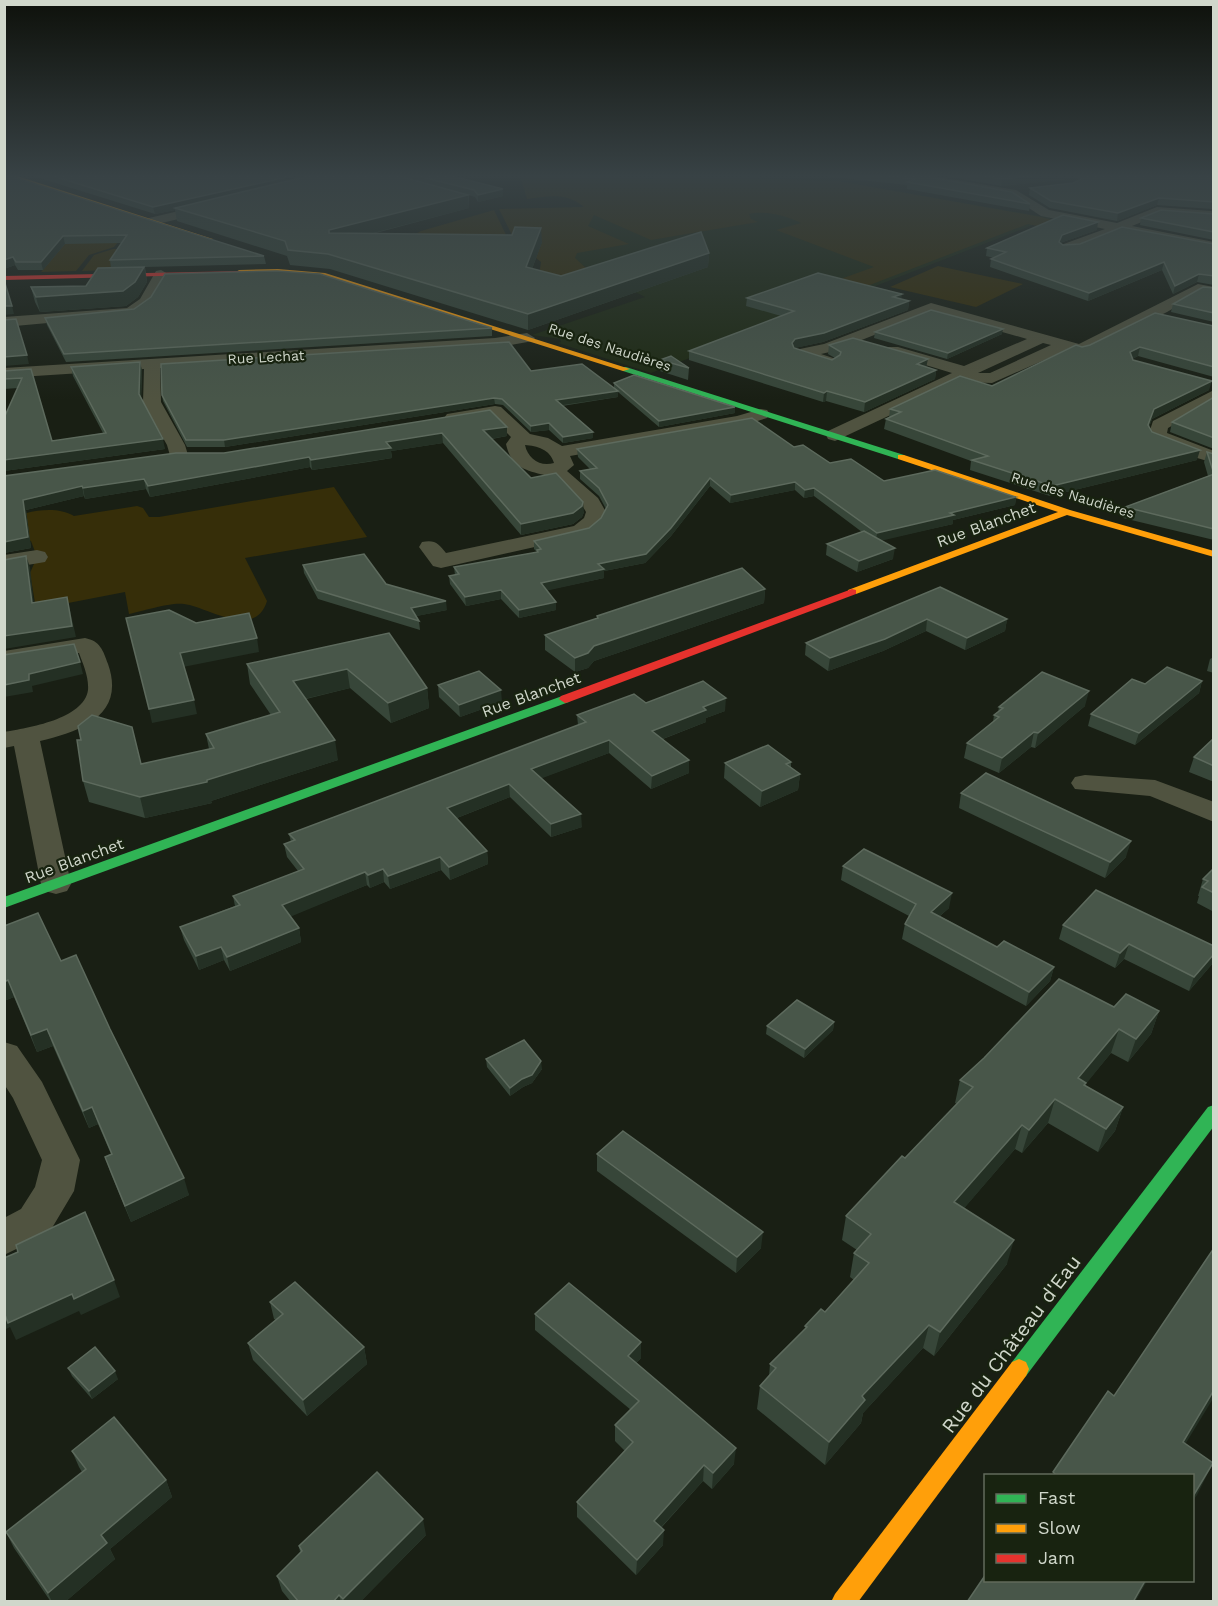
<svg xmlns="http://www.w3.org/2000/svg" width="1218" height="1606" font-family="'Work Sans',sans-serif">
	<rect width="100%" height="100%" fill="#191f14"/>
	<polygon fill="#1e2a13" points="838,181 1051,218 651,373 558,343 561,342 560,339 532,335 645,297 565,256 594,215"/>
	<g fill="#362e09">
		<path d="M 520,175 L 605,175 L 653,179 L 659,175 L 838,181 L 1041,217 L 1079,227 L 1069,233 L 1028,224 L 862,288 L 835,281 L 874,267 L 776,230 L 801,223 C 787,216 764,210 749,214 L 751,219 L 758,222 L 651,240 L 594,215 L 588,226 L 629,244 L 577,253 L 575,258 L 585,267 L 609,279 L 538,282 L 541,262 L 536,258 L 542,242 L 515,241 L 499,209 L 584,207 C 567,192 548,196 527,199 Z"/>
		<polygon points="494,210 509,241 410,237 421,231"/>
		<polygon points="35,234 118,242 114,247 89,255 76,271 41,272 48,264"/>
		<polygon points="113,249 143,249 110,270 82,271 94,255"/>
		<polygon points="938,266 1023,284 976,307 890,287"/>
		<path d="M 334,487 L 367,537 L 245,558 L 267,601 C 255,641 206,606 184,604 C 171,602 143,611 129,614 L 125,592 L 32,610 L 35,603 L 30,573 L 37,557 L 31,541 L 5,536 L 4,520 C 25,512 54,504 74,516 L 137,506 L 143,508 L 149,517 L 159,517 Z"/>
	</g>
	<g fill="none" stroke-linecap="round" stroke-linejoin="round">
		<g fill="#505340" fill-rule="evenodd">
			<polygon points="901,175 927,175 1016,190 1049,210 1117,223 1157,207 1211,211 1214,212 1214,218 1211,219 1159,215 1132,226 1214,242 1214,250 1120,232 1078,250 1061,251 1059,248 1061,245 1105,229 1041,216 1012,197 907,178"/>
			<polygon points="213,203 219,207 217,210 153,225 147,221 149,218"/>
			<path d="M 161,270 L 168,274 C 159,290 153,308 135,315 L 4,327 L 4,317 L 127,308 L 140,299 L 156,271 Z"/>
			<path d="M 1198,284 L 1214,287 L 1214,295 L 1200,293 L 1167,312 L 1087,352 L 1081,354 L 1067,350 L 992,383 L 961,382 L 835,441 L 828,439 L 826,435 L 828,431 L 952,373 L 886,353 L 884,350 L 886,347 L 898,347 L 964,366 L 1027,339 L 932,312 L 834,351 L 821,354 L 836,359 L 838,362 L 836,365 L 830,367 L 795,356 L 793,353 L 795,350 L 824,344 L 931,303 L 1079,344 ZM 1043,343 L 1051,345 L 990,373 L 978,373 Z"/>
			<polygon points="527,333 535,338 533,341 495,348 160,368 161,402 185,445 188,455 185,459 171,459 167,445 143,402 144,369 4,378 4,368 495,338"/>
			<polygon points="1214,390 1214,402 1168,428 1167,433 1214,451 1214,463 1177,452 1150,440 1148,436 1153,421"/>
			<path d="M 495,406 L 501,407 L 530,434 L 548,438 L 562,446 L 737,416 L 761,409 L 767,410 L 770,414 L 767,418 L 741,426 L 570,456 L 574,465 L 567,471 L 598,498 L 606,512 L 600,525 L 588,535 L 441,568 L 433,566 L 419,547 L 422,542 C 435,539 439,544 446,553 L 574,526 L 584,518 L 586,512 C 582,503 557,478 548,476 C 527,471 511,468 506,444 L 511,437 L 491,417 L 453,423 L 447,422 L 444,418 L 447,414 ZM 525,445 C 537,446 550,449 554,463 C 540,467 528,459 525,445 Z"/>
			<polygon points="37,550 45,552 48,557 45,562 4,569 4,555"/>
			<path d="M 85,638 C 100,641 103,650 108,664 C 126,715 81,731 40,741 L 71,884 L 67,891 L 56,894 L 45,891 L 41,884 L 14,746 L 4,748 L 4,732 C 28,728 84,719 88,690 C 89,677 83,664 79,653 L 4,665 L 4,651 Z"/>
			<polygon points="1085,775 1155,780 1214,802 1214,822 1150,796 1075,789 1071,783 1075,777"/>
			<polygon points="4,1042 17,1046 42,1082 80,1160 74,1191 49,1233 4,1255 4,1218 21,1209 35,1187 42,1160 13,1098 4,1084"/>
		</g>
		<g fill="#30b455" fill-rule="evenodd">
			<polygon points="626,367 904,455 906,457 898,459 623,371 623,367"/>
			<polygon points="565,695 571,699 569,702 4,908 4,897"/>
			<polygon points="1214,1105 1214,1126 1026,1376 1019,1379 1012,1376 1009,1369 1012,1362 1208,1107"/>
		</g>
		<g fill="#ff9f0a" fill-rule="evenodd">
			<polygon points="5,175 14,175 213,239 208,240"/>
			<polygon points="278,269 325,273 630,369 623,371 322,276 278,273 239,274 236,272 239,270"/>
			<polygon points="898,455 904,455 1070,510 1214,551 1214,557 1067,515 856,594 848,594 848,590 1058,512 898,459"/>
			<polygon points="1019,1359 1026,1362 1029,1369 1026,1376 858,1602 831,1602 835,1594 1012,1362"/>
		</g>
		<g fill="#e5322d" fill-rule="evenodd">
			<polygon points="241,271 239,274 4,280 4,276"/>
			<polygon points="852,589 856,590 856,594 569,702 565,703 559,699 561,696"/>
		</g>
	</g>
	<g fill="#374639">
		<polygon points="4,175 264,256 266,264 145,267 147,282 138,297 126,306 40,312 35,302 31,287 86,286 111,268 110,260 122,243 65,244 43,270 18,270 15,265 4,269"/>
		<polygon points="30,175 448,175 503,196 478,202 475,197 469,195 469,208 372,234 542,242 532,269 561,276 709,253 708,267 528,330 330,269 290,265 287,256 177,221 175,210 155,214"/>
		<polygon points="716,175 760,175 757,177"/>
		<polygon points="814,175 917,175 1030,204 1029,211 907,189 907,185"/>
		<polygon points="940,175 1214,175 1214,210 1212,209 1157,205 1117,221 1050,208 1029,195 1030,188 1073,183 1080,180 1077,178 1001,186"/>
		<polygon points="1214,214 1214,240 1140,225 1141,218"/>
		<polygon points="1097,230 1060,243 1063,245 1214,244 1214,285 1197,282 1173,294 1162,270 1088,301 990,267 991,259 994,258 986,256 987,248"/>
		<polygon points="1214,288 1214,322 1171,312 1173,304"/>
		<polygon points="747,298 901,299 909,301 908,310 823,342 794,348 832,360 835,358 828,354 829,345 936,370 935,379 864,412 826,401 823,402 689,360 689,351 781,316 746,306"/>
		<polygon points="45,318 492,328 492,336 66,362 47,325"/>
		<polygon points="1214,326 1214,377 1138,356 1132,359 1133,360 1209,390 1152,419 1149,427 1152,432 1197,460 1050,496 970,470 971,461 884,429 886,419 889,418 890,409 992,386 1082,347"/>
		<polygon points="875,332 1002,334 947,359 874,338"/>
		<polygon points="660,360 689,368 688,380 660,371"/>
		<polygon points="140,362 142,371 141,398 165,449 4,471 4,418 18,388 4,389 4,371 31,369 52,441 103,433 73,376 71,367"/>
		<polygon points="531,371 614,388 614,383 735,407 735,413 659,427 618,392 618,397 562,406 593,438 563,443 549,430 531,432 503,405 495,404 225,447 187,447 163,401 162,395"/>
		<polygon points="1214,397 1214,449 1170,432 1172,422"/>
		<polygon points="507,427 507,436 492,439 531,478 584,512 582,517 573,524 521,535 443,443 391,451 392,458 368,462 312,470 310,467 150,497 146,489 85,499 84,496 26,510 31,548 4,553 4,476 224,453"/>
		<polygon points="794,447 830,463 884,481 1016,497 1015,505 953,520 953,524 881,540 893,559 857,572 826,555 827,544 862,532 814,496 804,498 795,490 730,503 710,486 671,536 645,563 604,571 604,578 547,590 556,610 519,618 501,599 466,606 450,584 449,576 455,575 454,567 537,552 534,549 534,541 589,528 601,518 606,509 599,496 580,479 580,471 590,469 578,457 577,449"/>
		<polygon points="1207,452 1214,454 1214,540 1123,518 1125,507 1208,476 1204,462"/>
		<polygon points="303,565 386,584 447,610 416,616 419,621 420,630 318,599 304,573"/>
		<polygon points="940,587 1007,619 1005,631 965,650 926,631 883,651 828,671 805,655 806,643"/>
		<polygon points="765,589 764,603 594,661 588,668 575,672 545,650 545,635 597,619 597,616"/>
		<polygon points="389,633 427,688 429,708 391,723 350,688 306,699 338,760 211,801 212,803 145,818 89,802 83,781 141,764 209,749 206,734 271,715 250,684 247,664"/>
		<polygon points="1214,657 1214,673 1207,671 1210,659"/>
		<polygon points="1202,681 1199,693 1135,745 1088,726 1091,714 1145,684"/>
		<polygon points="438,685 502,702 460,717 439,697"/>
		<polygon points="646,703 725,711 706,718 706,722 663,739 689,773 651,789 609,753 541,778 582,827 551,837 510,797 457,818 487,851 488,864 450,880 441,870 390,889 384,882 370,888 367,885 290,916 299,928 301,942 230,971 224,960 199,970 184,940 180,927 235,906 233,896 298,871 287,857 284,844 291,842 289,834 578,725 577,715"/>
		<polygon points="1085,706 1035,748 1031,747 999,773 964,758 967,743 993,722 994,715 998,712 999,707"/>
		<polygon points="1214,738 1214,782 1189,772 1194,757"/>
		<polygon points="791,762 791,768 800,774 798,790 760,807 724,778 725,763"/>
		<polygon points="961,793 1126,857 1105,878 959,808"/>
		<polygon points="843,866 949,908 940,916 997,947 1054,967 1050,981 1026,1006 902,939 905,924 909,916 841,880"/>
		<polygon points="1214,868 1214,912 1197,903 1199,896 1198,896 1203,879"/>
		<polygon points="1063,925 1214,946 1214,960 1213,963 1189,991 1124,959 1115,968 1059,939"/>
		<polygon points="4,926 61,961 110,1029 189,1195 131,1222 111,1174 105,1157 111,1154 98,1124 89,1128 53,1046 37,1052 14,997 4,1001"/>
		<polygon points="1114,1007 1159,1011 1151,1034 1128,1062 1111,1053 1086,1083 1086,1086 1123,1107 1115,1131 1098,1152 1048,1123 1022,1153 1015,1149 964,1208 1007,1264 934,1356 923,1348 863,1413 861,1423 825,1465 757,1409 760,1386 769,1376 770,1364 805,1329 805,1326 825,1312 854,1280 850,1277 854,1253 857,1250 842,1240 846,1216 905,1158 957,1104 955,1103 960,1080"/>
		<polygon points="834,1022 833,1030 804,1058 766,1034 767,1026"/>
		<polygon points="486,1059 542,1069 532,1083 523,1087 510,1096 487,1067"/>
		<polygon points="597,1154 761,1248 736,1273 597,1171"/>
		<polygon points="270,1302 364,1347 367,1364 307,1416 253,1360 248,1343 276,1320 274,1319"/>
		<polygon points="535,1314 641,1342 641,1358 636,1363 734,1464 712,1489 703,1481 661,1528 663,1545 636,1575 577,1517 577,1502 625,1451 615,1441 615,1425 631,1410 535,1330"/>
		<polygon points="68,1368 118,1379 92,1399 72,1376"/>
		<polygon points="72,1451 166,1480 172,1497 110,1549 115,1559 65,1602 51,1602 14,1548 6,1532 82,1472 79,1467"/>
		<polygon points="426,1535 360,1602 291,1602 282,1591 277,1576 300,1552 299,1546"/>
	</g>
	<g fill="#243024">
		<polygon points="296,175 327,175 175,208 175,210 155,214 153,207"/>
		<polygon points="1039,175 1077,175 1077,178 1001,186 1002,179"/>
		<polygon points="503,189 503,196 478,202 478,195"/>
		<polygon points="468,195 469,208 331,244 329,230"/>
		<polygon points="1159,198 1157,205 1117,221 1118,213"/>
		<polygon points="1098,222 1097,230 1060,243 1059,242 1062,235"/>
		<polygon points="541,228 542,242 527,282 526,267"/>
		<polygon points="63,236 65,244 43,270 41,262"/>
		<polygon points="709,253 708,267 528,330 528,314"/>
		<polygon points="13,257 15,265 4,269 4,260"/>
		<polygon points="1164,262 1162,270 1088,301 1089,293"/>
		<polygon points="144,267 147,282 138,297 126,306 40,312 36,297 123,291"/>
		<polygon points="1199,274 1197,282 1173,294 1175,286"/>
		<polygon points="902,294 901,302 893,297"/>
		<polygon points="909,301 908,310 823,342 795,348 791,352 792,343 795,339"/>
		<polygon points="4,306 12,306 14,314 4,315"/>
		<polygon points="1003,329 1002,334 947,359 948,353"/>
		<polygon points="1140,347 1138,356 1128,361 1130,352"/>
		<polygon points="27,355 29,364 4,366 4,357"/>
		<polygon points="928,359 926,368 917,364"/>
		<polygon points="140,362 142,371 141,403 139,394"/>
		<polygon points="936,370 935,379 864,412 865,402"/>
		<polygon points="1212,381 1209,390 1152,419 1146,435 1148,425 1154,409"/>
		<polygon points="618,391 618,397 556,406 556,400"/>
		<polygon points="827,391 826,401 823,402 824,393"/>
		<polygon points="494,398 495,404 225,447 224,440"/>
		<polygon points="735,407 735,413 659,427 659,421"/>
		<polygon points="549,423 549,430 531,432 531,426"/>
		<polygon points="507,427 507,436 484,440 483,430"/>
		<polygon points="593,432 593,438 563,443 563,437"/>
		<polygon points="442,433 443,443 391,451 392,458 312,470 311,460 386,442"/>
		<polygon points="163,439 165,449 4,471 4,460"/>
		<polygon points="1200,450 1197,460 1050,496 1052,486"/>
		<polygon points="309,457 310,467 150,497 148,486"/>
		<polygon points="710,478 710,486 671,536 645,563 604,571 604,578 541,592 541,583 598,564"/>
		<polygon points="144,479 146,489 85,499 83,488"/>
		<polygon points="795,482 795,490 730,503 731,495"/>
		<polygon points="82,486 84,496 26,510 31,548 4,553 4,542 23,500"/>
		<polygon points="814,488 814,496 804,498 805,490"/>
		<polygon points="1016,497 1015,505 953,520 953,524 876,542 877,533 950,513"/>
		<polygon points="583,502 584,512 582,517 573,524 521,535 521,524"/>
		<polygon points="895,548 893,559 857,572 859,561"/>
		<polygon points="26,556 30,567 35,615 32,603"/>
		<polygon points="765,589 764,603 594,661 588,668 575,672 575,658 594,646"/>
		<polygon points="501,590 501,599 466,606 465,597"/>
		<polygon points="67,597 76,637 4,649 4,636"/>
		<polygon points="446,601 447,610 412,617 411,608"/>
		<polygon points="556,602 556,610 519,618 519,610"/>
		<polygon points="927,619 926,631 883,651 828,671 830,658"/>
		<polygon points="1007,619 1005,631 965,650 967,638"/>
		<polygon points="257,638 259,652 183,667 180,653"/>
		<polygon points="80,662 83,674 32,686 33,692 4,697 4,685 29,674"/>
		<polygon points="347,669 350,688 296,701 293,681"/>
		<polygon points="1202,681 1199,693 1135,745 1139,733"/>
		<polygon points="427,688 429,708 391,723 388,703"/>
		<polygon points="501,690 502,702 460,717 459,705"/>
		<polygon points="1089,691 1085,706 1035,748 1038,733"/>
		<polygon points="726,698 725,711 706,718 706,722 652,743 652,731 703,707"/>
		<polygon points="194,700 197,714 152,723 149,709"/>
		<polygon points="1034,732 1031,747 999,773 1002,758"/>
		<polygon points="335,740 338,760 211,801 212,803 145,818 140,797 207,780"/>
		<polygon points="609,740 609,753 532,782 531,769"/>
		<polygon points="689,760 689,773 651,789 652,776"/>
		<polygon points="800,774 798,790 760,807 762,791"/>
		<polygon points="509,784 510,797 449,821 447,808"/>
		<polygon points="581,814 582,827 551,837 551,824"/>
		<polygon points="1131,841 1126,857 1105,878 1110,862"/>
		<polygon points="487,851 488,864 450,880 449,867"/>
		<polygon points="440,857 441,870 390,889 388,876"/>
		<polygon points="383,869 384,882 370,888 368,875"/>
		<polygon points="365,872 367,885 285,919 282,905"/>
		<polygon points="952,893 949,908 928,926 931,912"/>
		<polygon points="299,928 301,942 230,971 227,957"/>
		<polygon points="1129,944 1124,959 1115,968 1120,953"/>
		<polygon points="221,947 224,960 199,970 196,956"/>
		<polygon points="1214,954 1213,963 1189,991 1194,977"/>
		<polygon points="1054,967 1050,981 1026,1006 1029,992"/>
		<polygon points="8,980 14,997 4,1001 4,982"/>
		<polygon points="1159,1011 1151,1034 1128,1062 1136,1039"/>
		<polygon points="834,1022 833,1030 804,1058 805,1049"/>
		<polygon points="47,1029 53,1046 37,1052 31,1035"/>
		<polygon points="1119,1029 1111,1053 1086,1084 1079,1107 1078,1078"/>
		<polygon points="541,1061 542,1069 532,1083 523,1087 510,1096 510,1088"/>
		<polygon points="1055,1099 1048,1123 1022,1153 1029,1130"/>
		<polygon points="92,1107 98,1124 89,1128 83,1111"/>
		<polygon points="1123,1107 1115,1131 1098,1152 1106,1129"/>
		<polygon points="1022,1125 1015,1149 949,1226 954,1202"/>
		<polygon points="184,1178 189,1195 131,1222 125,1206"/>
		<polygon points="763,1232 761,1248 736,1273 737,1257"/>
		<polygon points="1014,1240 1007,1264 934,1356 940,1332"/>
		<polygon points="114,1280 120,1297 81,1315 79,1311 16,1340 10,1327 4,1330 4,1311 72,1294"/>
		<polygon points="929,1325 923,1348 863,1413 861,1423 825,1465 829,1442 862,1396"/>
		<polygon points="641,1342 641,1358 627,1371 628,1356"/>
		<polygon points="364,1347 367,1364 307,1416 303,1400"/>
		<polygon points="115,1371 118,1379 92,1399 89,1391"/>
		<polygon points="1214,1390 1214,1397 1167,1474 1183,1442"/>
		<polygon points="736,1448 734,1464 712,1489 713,1473"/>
		<polygon points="1213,1463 1197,1495 1192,1502 1192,1498"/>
		<polygon points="704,1465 703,1481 653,1536 654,1521"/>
		<polygon points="166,1480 172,1497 110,1549 115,1559 65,1602 52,1602 48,1593 101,1535"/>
		<polygon points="423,1519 426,1535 360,1602 343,1602 343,1599"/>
		<polygon points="664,1530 663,1545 636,1575 637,1560"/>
		<polygon points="1145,1581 1147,1581 1135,1602 1133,1602"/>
		<polygon points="339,1595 341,1602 333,1602"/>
	</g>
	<g fill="#485649" stroke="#5d6a5d" stroke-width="1.5">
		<polygon points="4,175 7,175 264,256 110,260 127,235 63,236 41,262 16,262 13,257 4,260"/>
		<polygon points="50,175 296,175 153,207"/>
		<polygon points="313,175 395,175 468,195 329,230 329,233 512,235 515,227 541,228 526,267 561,276 701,232 709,253 528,314 328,254 288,250 285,241 175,208"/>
		<polygon points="414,175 448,175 503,189 478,195 474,190"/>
		<polygon points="878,175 917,175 1012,192 1030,204 907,182 915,179"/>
		<polygon points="980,175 1039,175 1002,179"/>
		<polygon points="1084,175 1214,175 1214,202 1159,198 1118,213 1051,201 1030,188 1073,183 1086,177"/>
		<polygon points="1161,210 1214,214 1214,232 1141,218"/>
		<polygon points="1063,215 1098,222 1062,235 1059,242 1063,245 1080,244 1122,227 1214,244 1214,276 1199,274 1175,286 1164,262 1089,293 991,259 1006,252 987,248"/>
		<polygon points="144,267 135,282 123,291 36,297 31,287 86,286 98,268"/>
		<polygon points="277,271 320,274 492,328 64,354 45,318 134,309 151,297 165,274"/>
		<polygon points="818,273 902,294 893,297 909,301 824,333 795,339 792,343 794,348 832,360 840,355 841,352 829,345 853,338 928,359 917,364 936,370 865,402 827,391 824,393 689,351 794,311 747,298"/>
		<polygon points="4,280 12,306 4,306"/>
		<polygon points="1203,287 1214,288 1214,313 1173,304"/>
		<polygon points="931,310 1003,329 948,353 875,332"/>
		<polygon points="1155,313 1214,326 1214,367 1140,347 1130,352 1133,360 1212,381 1154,409 1148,425 1152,432 1200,450 1052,486 972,460 988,456 886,419 901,412 890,409 960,376 992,386 1076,345 1082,347 1090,345"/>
		<polygon points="16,319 27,355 4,357 4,320"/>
		<polygon points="509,342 531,371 582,364 618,391 556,400 593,432 563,437 549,423 531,426 502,399 494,398 224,440 186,440 162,395 161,364"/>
		<polygon points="671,356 689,368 660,360"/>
		<polygon points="140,362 139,394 163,439 4,460 4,418 22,378 4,379 4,371 31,369 52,441 106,433 71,367"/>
		<polygon points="634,375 735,407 659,421 614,383"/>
		<polygon points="1214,397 1214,438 1172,422"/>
		<polygon points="490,410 507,427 483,430 531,478 556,473 583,502 582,506 573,513 521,524 442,433 386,442 391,448 367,451 311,460 309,457 148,486 144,479 83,488 82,486 23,500 28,537 4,542 4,476 176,453 224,453"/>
		<polygon points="752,418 794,447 803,445 830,463 851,459 884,481 935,470 1016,497 950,513 954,515 877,533 814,488 805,490 795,482 731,495 710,478 671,528 646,554 598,564 604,569 541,583 556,602 519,610 501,590 465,597 449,576 459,574 454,567 538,552 537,550 541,549 534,541 589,528 601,518 608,505 599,488 580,471 597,468 577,449"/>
		<polygon points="1207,452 1214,454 1214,474"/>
		<polygon points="1214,474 1214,529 1125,507"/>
		<polygon points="864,531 895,548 859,561 827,544"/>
		<polygon points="364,554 386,584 446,601 411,608 419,621 317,590 303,565"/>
		<polygon points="26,556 32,603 67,597 72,626 4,636 4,560"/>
		<polygon points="742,568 765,589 594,646 588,653 575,658 545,635 598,618 597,616"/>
		<polygon points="940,587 1007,619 967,638 927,619 885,639 830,658 806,643"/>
		<polygon points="169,610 196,623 249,613 257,638 180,653 194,700 149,709 126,618"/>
		<polygon points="389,633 427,688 388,703 347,669 293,681 335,740 207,780 207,782 140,797 83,781 77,740 81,740 78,726 92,715 132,727 141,764 214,748 206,734 280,712 247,664"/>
		<polygon points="74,644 80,662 29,674 29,680 4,685 4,655"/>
		<polygon points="1167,667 1202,681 1139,733 1091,714 1132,679 1145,684"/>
		<polygon points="479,671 501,690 459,705 438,685"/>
		<polygon points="1042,672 1089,691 1038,733 1034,732 1002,758 967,743 999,717 994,715 1003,708 999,707"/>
		<polygon points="703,681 726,698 703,707 706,710 652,731 689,760 652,776 609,740 531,769 581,814 551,824 509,784 447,808 487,851 449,867 440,857 388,876 383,869 368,875 365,872 282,905 299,928 227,957 221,947 196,956 180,927 240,905 233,896 304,869 284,844 295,840 289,834 586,722 577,715 634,694 646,703"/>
		<polygon points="1214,738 1214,766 1194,757"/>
		<polygon points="768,745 791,762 786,764 800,774 762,791 725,763"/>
		<polygon points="986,773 1131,841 1110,862 961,793"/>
		<polygon points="864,849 952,893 931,912 997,947 1004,941 1054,967 1029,992 905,924 916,904 843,866"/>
		<polygon points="1214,868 1214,893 1202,887 1208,881 1203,879"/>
		<polygon points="1096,890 1214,946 1214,954 1194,977 1129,944 1120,953 1063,925"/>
		<polygon points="38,913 61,961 76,955 110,1029 184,1178 125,1206 105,1157 112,1154 92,1107 83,1111 47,1029 31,1035 8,980 4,982 4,926"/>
		<polygon points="1059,979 1114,1007 1126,994 1159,1011 1136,1039 1119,1029 1078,1078 1086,1083 1084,1085 1123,1107 1106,1129 1055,1099 1029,1130 1022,1125 954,1202 1014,1240 940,1332 929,1325 862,1396 865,1400 829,1442 760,1386 776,1368 770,1364 807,1327 805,1326 821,1309 825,1312 869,1263 854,1253 871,1234 846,1216 902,1156 905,1158 973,1087 960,1080 984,1058"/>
		<polygon points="797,1000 834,1022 805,1049 767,1026"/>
		<polygon points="524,1040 541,1061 532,1075 522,1079 510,1088 486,1059"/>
		<polygon points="623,1131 763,1232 737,1257 597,1154"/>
		<polygon points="85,1212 114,1280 74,1299 72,1294 8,1323 4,1312 4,1258 18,1252 16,1245"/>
		<polygon points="1214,1248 1214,1390 1183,1442 1213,1463 1192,1498 1192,1476 1057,1476 1053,1472 1108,1391 1114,1396"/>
		<polygon points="295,1282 364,1347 303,1400 248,1343 283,1314 270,1302"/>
		<polygon points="569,1283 641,1342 628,1356 736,1448 713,1473 704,1465 654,1521 664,1530 637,1560 577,1502 633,1442 615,1425 639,1401 535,1314"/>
		<polygon points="95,1347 115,1371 89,1391 68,1368"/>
		<polygon points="114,1417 166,1480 101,1535 107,1543 48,1593 6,1532 86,1469 72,1451"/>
		<polygon points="377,1472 423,1519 343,1599 339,1595 333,1602 299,1602 277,1576 302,1551 299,1546"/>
		<polygon points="986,1574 986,1581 1145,1581 1133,1602 967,1602"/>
	</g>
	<linearGradient id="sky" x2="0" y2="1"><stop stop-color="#0e110b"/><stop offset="0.44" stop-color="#384245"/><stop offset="1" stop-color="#384245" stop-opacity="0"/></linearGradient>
	<rect width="1218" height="400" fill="url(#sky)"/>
	<g text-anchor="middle" stroke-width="4.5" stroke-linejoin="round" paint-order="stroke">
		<g font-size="14" fill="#d0d7cb" stroke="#182310">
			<text transform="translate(610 347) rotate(18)" y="5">Rue des Naudières</text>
			<text transform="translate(266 357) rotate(-3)" y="5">Rue Lechat</text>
			<text transform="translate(1073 495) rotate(17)" y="5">Rue des Naudières</text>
		</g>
		<g font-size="16" fill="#d0d7cb" stroke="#182310">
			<text transform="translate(986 524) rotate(-20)" y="6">Rue Blanchet</text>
			<text transform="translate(531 694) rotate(-20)" y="6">Rue Blanchet</text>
			<text transform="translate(74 860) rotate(-20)" y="6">Rue Blanchet</text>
		</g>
		<g font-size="20" fill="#d0d7cb" stroke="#182310">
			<text transform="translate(1011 1344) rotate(-53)" y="7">Rue du Château d'Eau</text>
		</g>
	</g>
	<rect width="1218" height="1606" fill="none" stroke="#d0d7cb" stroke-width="12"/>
	<rect x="984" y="1474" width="210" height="108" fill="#182310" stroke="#626b5b" stroke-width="1.5"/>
	<rect x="996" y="1494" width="30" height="9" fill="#30b455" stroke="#626b5b" stroke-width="1.5"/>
	<text x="1038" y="1504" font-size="18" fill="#d0d7cb">Fast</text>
	<rect x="996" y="1524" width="30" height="9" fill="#ff9f0a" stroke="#626b5b" stroke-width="1.5"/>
	<text x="1038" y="1534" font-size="18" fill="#d0d7cb">Slow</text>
	<rect x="996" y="1554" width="30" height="9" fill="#e5322d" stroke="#626b5b" stroke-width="1.5"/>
	<text x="1038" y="1564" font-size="18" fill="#d0d7cb">Jam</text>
</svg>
